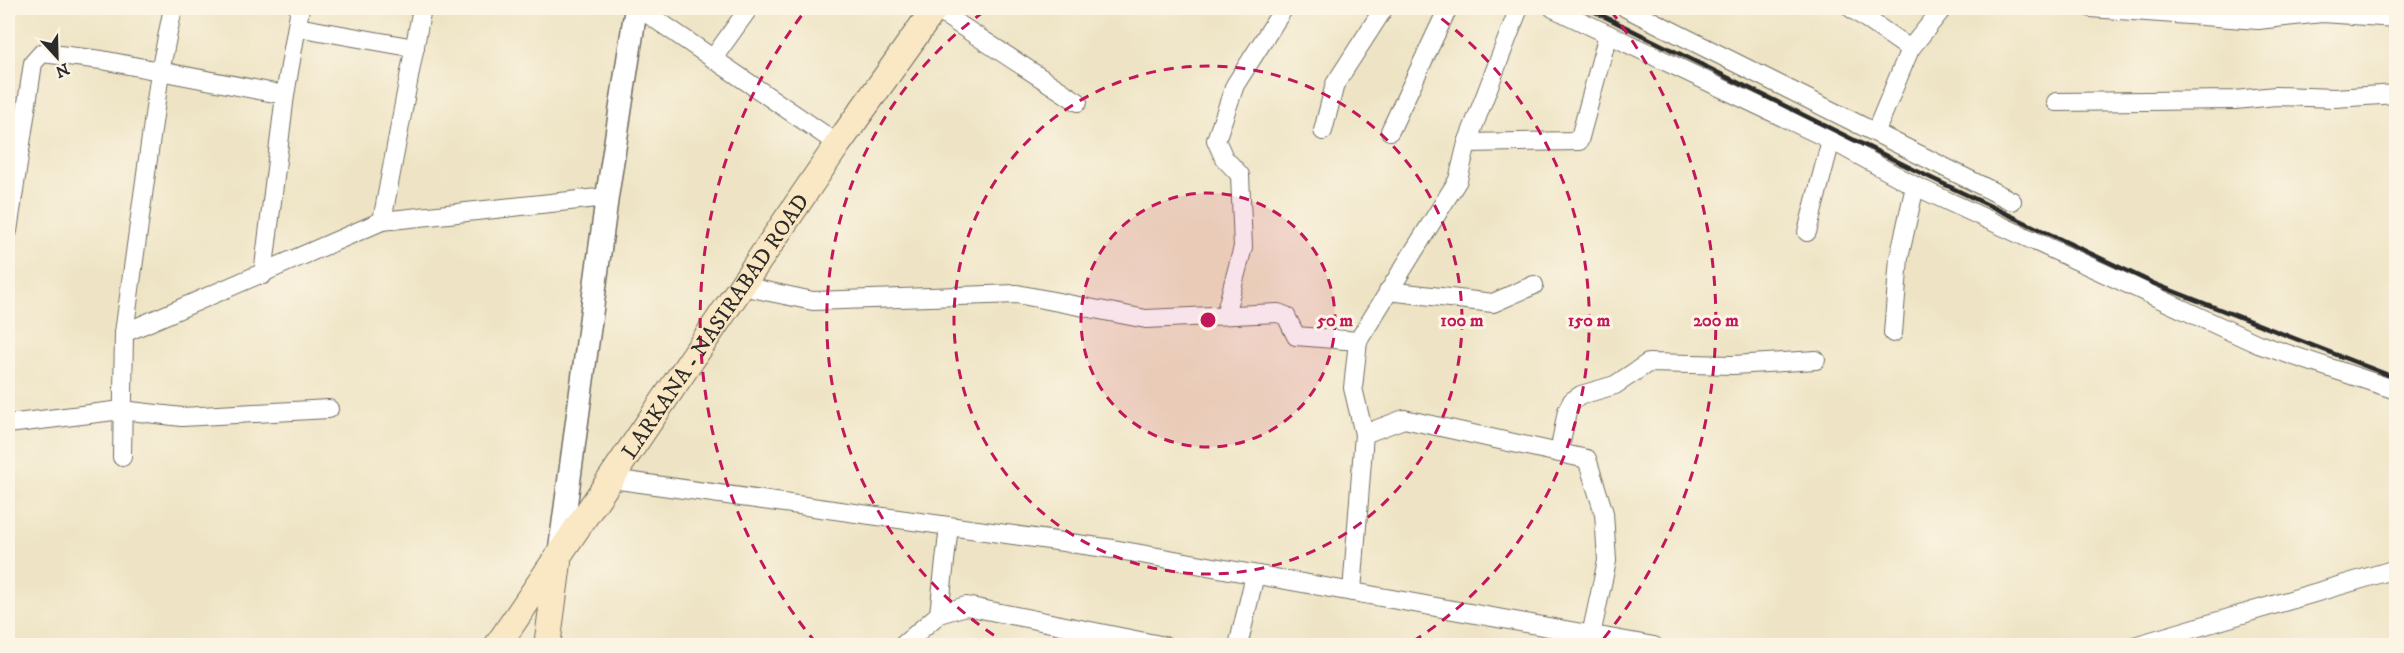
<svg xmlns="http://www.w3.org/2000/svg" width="2404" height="653" font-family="'IM FELL DW Pica',serif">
	<rect width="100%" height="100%" fill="#fcf5e5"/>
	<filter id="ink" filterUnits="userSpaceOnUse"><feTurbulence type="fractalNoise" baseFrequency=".0167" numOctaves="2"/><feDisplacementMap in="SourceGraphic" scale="12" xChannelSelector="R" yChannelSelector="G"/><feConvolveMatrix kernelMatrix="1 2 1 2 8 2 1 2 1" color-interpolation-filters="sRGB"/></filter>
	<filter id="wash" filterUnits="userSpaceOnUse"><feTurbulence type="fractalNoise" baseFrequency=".008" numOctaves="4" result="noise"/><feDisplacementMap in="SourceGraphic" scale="24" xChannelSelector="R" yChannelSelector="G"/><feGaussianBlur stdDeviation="1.35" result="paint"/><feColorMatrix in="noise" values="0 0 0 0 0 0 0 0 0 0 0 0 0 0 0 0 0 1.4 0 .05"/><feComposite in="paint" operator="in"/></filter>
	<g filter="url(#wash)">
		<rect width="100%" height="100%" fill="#eee4c5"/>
	</g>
	<g filter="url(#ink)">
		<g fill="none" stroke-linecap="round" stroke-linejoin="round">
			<g stroke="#6f6c61" stroke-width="20">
				<g id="minor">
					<polyline points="639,8 838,144"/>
					<polyline points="934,8 1078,102"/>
					<polyline points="1553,8 1831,140 1915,186 2258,344 2396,390"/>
					<polyline points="1626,8 2012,201"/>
					<polyline points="1851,8 1910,49"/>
					<polyline points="2091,8 2258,20 2322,13 2396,18"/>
					<polyline points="297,27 415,48"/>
					<polyline points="714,57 749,8"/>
					<polyline points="2056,102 2235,100 2276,96 2335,98 2396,94"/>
					<polyline points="1323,131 1335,84 1384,8"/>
					<polyline points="1390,131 1448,8"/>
					<polyline points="1876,131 1910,49 1943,8"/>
					<polyline points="1467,143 1579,141 1608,34"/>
					<polyline points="382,221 422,8"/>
					<polyline points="8,231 33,63 42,53 102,60 285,95"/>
					<polyline points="1807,232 1831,140"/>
					<polyline points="263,275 285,95 300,8"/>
					<polyline points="742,286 813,301 1017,294 1146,319 1278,313 1286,316 1296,336 1358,341"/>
					<polyline points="1388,291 1493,303 1534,285"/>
					<polyline points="1225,315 1243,247 1240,175 1224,158 1216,140 1235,85 1284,8"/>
					<polyline points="124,333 382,221 607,197"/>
					<polyline points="1893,333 1899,258 1915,186"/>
					<polyline points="8,424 122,410 182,417 329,409"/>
					<polyline points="1364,434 1404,419 1587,459 1604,513 1607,561 1591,635"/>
					<polyline points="1559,453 1567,411 1572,401 1581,395 1615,385 1648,363 1733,365 1816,360"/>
					<polyline points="122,457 124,333 160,72 173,8"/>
					<polyline points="612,479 1113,549 1654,646"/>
					<polyline points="1352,592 1364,434 1353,388 1358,341 1458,180 1467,143 1519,8"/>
					<polyline points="939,614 949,526"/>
					<polyline points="902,646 939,614 966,606 1165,646"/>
					<polyline points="1238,646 1255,575"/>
					<polyline points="2134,646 2396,569"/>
				</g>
			</g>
			<g stroke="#6f6c61" stroke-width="25">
				<polyline id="tertiary" points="559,556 607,197 636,8"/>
			</g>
			<g stroke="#6f6c61" stroke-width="28">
				<g id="secondary">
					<path id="s1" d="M 497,646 L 838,144 L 935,8"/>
					<polyline points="547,646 558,563"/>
				</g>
			</g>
			<use href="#minor" stroke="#fff" stroke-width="18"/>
			<use href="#tertiary" stroke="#fff" stroke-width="22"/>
			<use href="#secondary" stroke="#fae7c3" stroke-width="26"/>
			<polyline stroke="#2b2b2b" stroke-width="4.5" points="1587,8 1929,177 2155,284 2396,378"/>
		</g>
	</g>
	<circle cx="1208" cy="320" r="127" fill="#c2185b" fill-opacity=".12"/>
	<g fill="none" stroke="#c2185b" stroke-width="3" stroke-dasharray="10 8">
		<circle cx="1208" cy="320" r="127"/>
		<circle cx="1208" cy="320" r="254"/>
		<path d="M1009 645A381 381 0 0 1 989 8M1427 8A381 381 0 0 1 1407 645"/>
		<path d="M816 643A508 508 0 0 1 805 11M1611 11A508 508 0 0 1 1600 643"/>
	</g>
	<g text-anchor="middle" stroke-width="6" stroke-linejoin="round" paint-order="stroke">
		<g font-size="22" fill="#2b2b2b" stroke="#fcf5e5">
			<text dy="8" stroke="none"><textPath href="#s1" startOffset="387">LARKANA - NASIRABAD ROAD</textPath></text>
		</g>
	</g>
	<circle cx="1208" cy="320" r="9" fill="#c2185b" stroke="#fcf5e5" stroke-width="3"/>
	<g font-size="18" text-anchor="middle" font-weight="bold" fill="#c2185b" stroke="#fcf5e5" stroke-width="6" stroke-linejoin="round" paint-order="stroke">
		<text x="1335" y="326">50 m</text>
		<text x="1462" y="326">100 m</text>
		<text x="1589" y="326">150 m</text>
		<text x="1716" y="326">200 m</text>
	</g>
	<rect width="2404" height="653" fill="none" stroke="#fcf5e5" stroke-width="30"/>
	<g transform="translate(57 57) rotate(158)" stroke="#fcf5e5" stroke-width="4.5" paint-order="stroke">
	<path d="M0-4.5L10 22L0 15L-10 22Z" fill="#2b2b2b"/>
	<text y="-9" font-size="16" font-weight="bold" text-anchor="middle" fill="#2b2b2b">N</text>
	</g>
</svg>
